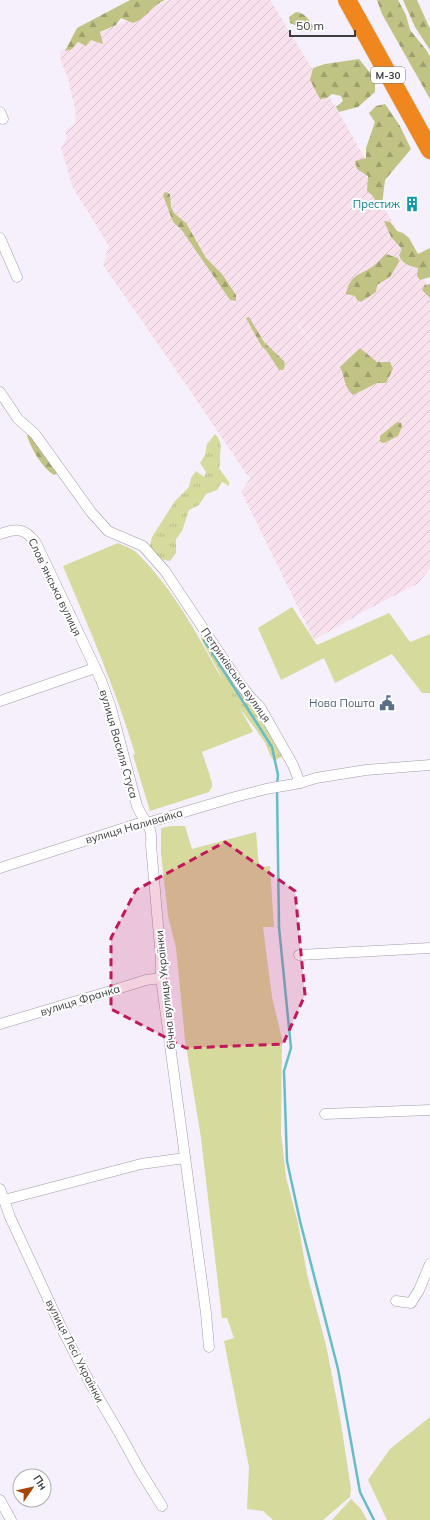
<svg xmlns="http://www.w3.org/2000/svg" width="430" height="1520" font-family="Mulish,sans-serif">
	<defs>
		<pattern id="industrial-furrows" width="10" height="10" patternUnits="userSpaceOnUse"><rect width="10" height="10" fill="#f8e1ed"/><path d="M-1 1l2-2M0 10L10 0M9 11l2-2" fill="none" stroke="#d6c2cc"/></pattern>
		<pattern id="grass-tufts" width="24" height="20" patternUnits="userSpaceOnUse"><rect width="24" height="20" fill="#d7da9d"/><path d="M3 7l-1-3M5 7V3M7 7l1-3M15 17l-1-3M17 17v-4M19 17l1-3" fill="none" stroke="#b9bc88"/></pattern>
		<pattern id="forest-firs" width="22" height="20" patternUnits="userSpaceOnUse"><rect width="22" height="20" fill="#c0c383"/><path d="M5 1l3.5 6h-7zM16 11l3.5 6h-7z" fill="#9da06d"/></pattern>
	</defs>
	<rect width="100%" height="100%" fill="#f5f0fc"/>
	<path fill="url(#industrial-furrows)" fill-rule="evenodd" d="M 169,0 L 270,0 L 335,106 L 366,160 L 360,164 L 416,265 L 402,273 L 416,266 L 430,290 L 430,569 L 417,584 L 363,612 L 314,640 L 241,491 L 250,479 L 169,360 L 103,265 L 109,246 L 73,188 L 61,148 L 66,139 L 66,130 L 75,123 L 76,113 L 68,78 L 61,61 L 60,52 ZM 390,267 L 299,325 L 319,355 L 295,321 L 299,325 Z"/>
	<g fill="url(#grass-tufts)">
		<path d="M 215,434 C 222,442 221,446 220,455 C 220,461 221,463 219,468 L 229,482 L 229,486 L 222,482 L 217,490 L 206,494 L 199,505 L 189,510 L 182,531 L 176,539 L 176,553 L 170,561 L 155,558 L 149,549 L 152,537 L 175,501 L 189,487 L 191,478 L 196,471 L 204,477 L 206,472 L 200,463 L 205,455 L 207,444 Z"/>
		<polygon points="203,635 284,748 281,757 274,761 270,755 266,744 257,731 228,693 219,672 201,639"/>
	</g>
	<g fill="url(#forest-firs)">
		<path d="M 130,0 L 165,0 C 152,5 146,19 133,23 L 121,18 L 116,25 L 100,32 L 103,44 L 91,40 L 86,46 L 78,42 L 72,49 L 65,51 L 77,28 Z"/>
		<polygon points="377,0 398,0 406,15 410,30 427,51 430,57 430,99 382,14"/>
		<polygon points="403,0 417,0 430,29 430,50 415,27"/>
		<path d="M 296,12 C 305,13 309,19 313,27 L 311,31 L 290,23 L 289,17 Z"/>
		<polygon points="359,59 375,79 375,92 358,107 339,112 336,107 343,101 341,96 332,94 327,98 320,99 310,80 313,68 325,64"/>
		<polygon points="385,104 400,126 411,149 385,180 382,205 377,204 373,196 367,191 368,176 357,169 355,161 366,158 366,148 375,122 369,113 376,106"/>
		<polygon points="165,192 170,194 171,207 175,214 186,223 206,258 222,274 236,295 236,301 230,300 181,229 173,222 163,195"/>
		<path d="M 384,221 L 390,222 L 397,231 L 403,233 L 409,238 L 418,254 L 430,248 L 430,277 L 420,280 L 417,276 L 418,268 C 410,266 402,264 399,255 L 402,249 L 391,237 Z"/>
		<path d="M 386,254 L 398,258 L 399,262 L 390,277 L 377,285 L 376,292 L 361,302 L 357,300 L 355,296 L 346,294 C 350,275 358,276 372,267 C 377,264 382,258 386,254 Z"/>
		<polygon points="430,284 430,298 422,290 425,285"/>
		<polygon points="249,317 264,342 284,361 285,366 283,370 279,370 266,350 262,347 246,318"/>
		<path d="M 360,348 L 377,362 L 390,362 L 393,369 L 386,383 L 377,383 L 353,395 C 344,388 345,377 340,367 Z"/>
		<polygon points="397,422 401,423 402,427 398,436 384,443 380,442 380,436"/>
		<path d="M 29,434 L 59,473 L 54,475 C 42,468 31,448 27,436 Z"/>
	</g>
	<g fill="#d7da9d">
		<path d="M 118,543 C 124,546 132,548 137,553 C 173,588 198,636 222,679 C 232,697 244,714 253,732 L 202,752 L 212,782 L 212,787 L 209,792 L 150,811 L 133,755 L 135,754 C 116,690 89,628 63,566 Z"/>
		<polygon points="292,607 317,645 389,613 410,642 430,634 430,693 422,693 392,654 335,683 324,658 281,680 258,628"/>
		<polygon points="172,826 185,826 192,849 256,832 259,867 270,866 274,927 263,927 272,997 282,1039 281,1133 286,1177 298,1223 307,1274 326,1345 340,1417 351,1489 350,1497 323,1520 273,1520 263,1511 247,1509 249,1467 224,1341 234,1338 227,1318 222,1318 201,1138 185,1040 176,948 168,916 161,853 161,828"/>
		<polygon points="430,1417 430,1520 387,1520 368,1480 390,1449"/>
		<polygon points="351,1499 361,1509 367,1520 332,1520"/>
	</g>
	<g fill="none" stroke-linecap="round" stroke-linejoin="round">
		<g stroke="#66bdc5" stroke-width="2.5">
			<polyline points="204,640 272,747 278,775 277,785"/>
			<polyline points="277,790 279,927 291,1048 284,1071 287,1161 300,1221 338,1369 360,1492 374,1520"/>
		</g>
		<g stroke="#a19ca7" stroke-width="11">
			<g id="street">
				<polyline points="0,112 3,119"/>
				<polyline points="0,238 17,277"/>
				<polyline points="0,392 18,419 35,434 91,512 108,531 143,546 165,571 240,684 251,698 260,707 293,765 300,783"/>
				<path d="M 0,534 C 17,528 25,528 36,543 L 101,680 L 111,708 L 137,806 C 144,823 153,824 151,845 L 161,959 L 161,978 L 206,1313 L 209,1347"/>
				<polyline points="0,701 95,668"/>
				<polyline points="0,868 137,824 147,823 235,797 266,789 300,783 316,778 366,770 430,765"/>
				<polyline points="299,955 430,948"/>
				<polyline points="0,1024 114,990 146,980 161,978"/>
				<polyline points="325,1114 430,1110"/>
				<polyline points="0,1189 10,1217 62,1329 90,1383 121,1436 139,1469 162,1506"/>
				<polyline points="4,1200 141,1164 185,1158"/>
				<polyline points="396,1301 411,1303 419,1290 430,1264"/>
				<polyline points="0,1500 11,1520"/>
			</g>
		</g>
		<g stroke="#d4d4d5" stroke-width="19">
			<polyline id="highway" points="347,0 430,150"/>
		</g>
		<use href="#street" stroke="#fff" stroke-width="10"/>
		<use href="#highway" stroke="#f0871e" stroke-width="18"/>
	</g>
	<path fill="#c2185b" fill-opacity="0.2" stroke="#c2185b" stroke-width="3" stroke-dasharray="8 5" stroke-linejoin="round" d="M 225,842 L 295,891 L 305,995 L 283,1044 L 186,1048 L 111,1009 L 111,938 L 136,890 Z"/>
	<defs>
		<g id="building-bare" transform="scale(1.2)"><path d="M-4-6H4V6H1V3H-1V6H-4ZM-2.5-4.3h1.7v1.8h-1.7ZM.8-4.3h1.7v1.8H.8ZM-2.5-1h1.7V.8h-1.7ZM.8-1h1.7V.8H.8Z" fill="#0f9aa8" stroke="#fff" stroke-width="2.5" paint-order="stroke"/></g>
		<g id="civic-bare" transform="scale(1.2)"><path d="M-.6-6.5H3V-4.5H.6V-3L4-1V1h2V6H-6V1h2V-1L-.6-3ZM-1.2 2.5V6h2.4V2.5Z" fill="#5c6f8a" stroke="#fff" stroke-width="2.5" paint-order="stroke"/></g>
	</defs>
	<g fill-rule="evenodd">
		<use href="#building-bare" x="412" y="204"/>
		<use href="#civic-bare" x="387" y="703"/>
	</g>
	<g text-anchor="middle" stroke-width="4" stroke-linejoin="round" paint-order="stroke">
		<rect fill="#fff" stroke="#767679" stroke-width="1" x="371" y="67" width="34" height="16" rx="3"/>
		<g font-size="10" font-weight="bold" fill="#3c3b3f">
			<text x="388" y="79">М-30</text>
		</g>
		<g font-size="11" fill="#0d838f" stroke="#fff" text-anchor="end">
			<text x="400" y="208">Престиж</text>
		</g>
		<g font-size="11" fill="#3c3b3f" stroke="#fff">
			<text transform="translate(55 587) rotate(64)" y="4">Словʼянська вулиця</text>
			<text transform="translate(236 675) rotate(55)" y="4">Петриківська вулиця</text>
			<text transform="translate(119 744) rotate(74)" y="4">вулиця Василя Стуса</text>
			<text transform="translate(134 826) rotate(-16)" y="4">вулиця Наливайка</text>
			<text transform="translate(165 990) rotate(-96)" y="4">бічна вулиця Українки</text>
			<text transform="translate(80 1000) rotate(-17)" y="4">вулиця Франка</text>
			<text transform="translate(75 1351) rotate(63)" y="4">вулиця Лесі Українки</text>
		</g>
		<g font-size="11" fill="#4e5e75" stroke="#fff" text-anchor="end">
			<text x="375" y="707">Нова Пошта</text>
		</g>
	</g>
	<g transform="translate(32 1488) rotate(56)"><circle r="19" fill="#ffffff" stroke="#b1b1b2"/>
	<path d="M0-3L7 15L0 10L-7 15Z" fill="#a64402"/>
	<text y="-6" font-size="11" font-weight="bold" text-anchor="middle" fill="#3c3b3f">Пн</text>
	</g>
	<path d="M290 30v6h65v-6" fill="none" stroke="#3c3b3f" stroke-width="2"/>
	<text x="296" y="30" font-size="12" fill="#3c3b3f" stroke="#ffffff" stroke-width="3" paint-order="stroke">50 m</text>
</svg>
